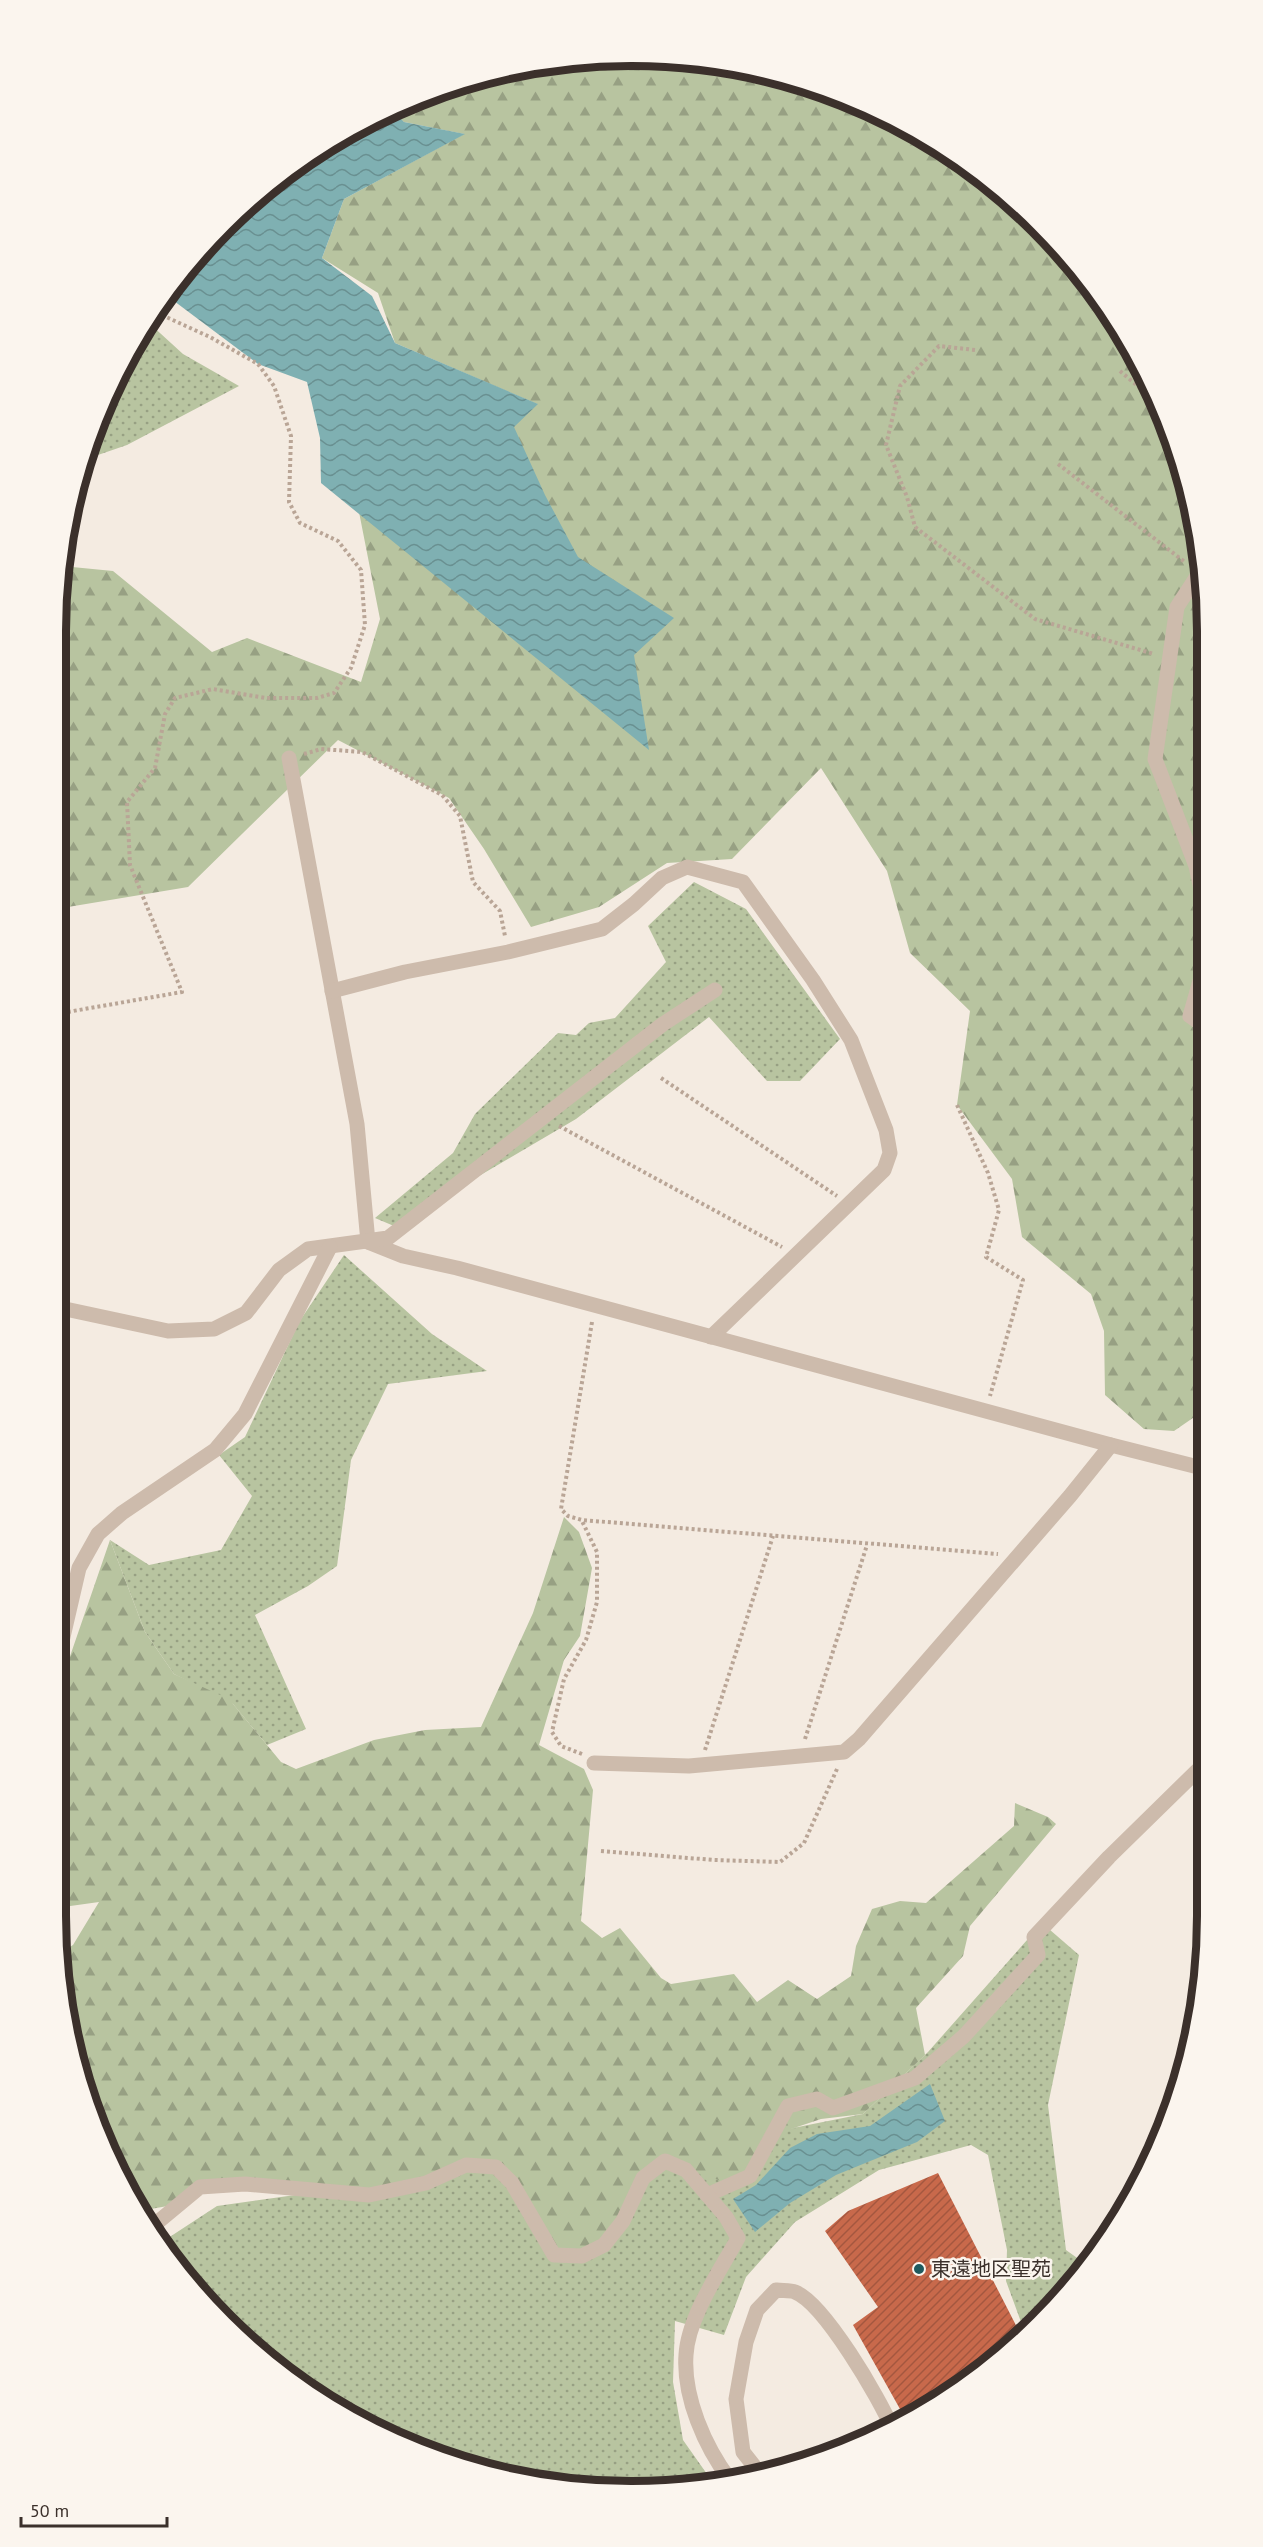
<svg xmlns="http://www.w3.org/2000/svg" width="1263" height="2547" font-family="'PT Sans','Noto Sans JP',sans-serif">
	<defs>
		<pattern id="grass-dots" width="8" height="8" patternUnits="userSpaceOnUse" patternTransform="scale(1.5)"><rect width="8" height="8" fill="#b8c4a0"/><path d="M2 2h.1M6 6h.1" fill="none" stroke="#97a083" stroke-width="1.8" stroke-linecap="round"/></pattern>
		<pattern id="forest-firs" width="22" height="20" patternUnits="userSpaceOnUse" patternTransform="scale(1.5)"><rect width="22" height="20" fill="#b8c4a0"/><path d="M5 1l3.5 6h-7zM16 11l3.5 6h-7z" fill="#97a083"/></pattern>
		<pattern id="water-waves" width="16" height="10" patternUnits="userSpaceOnUse" patternTransform="scale(1.5)"><rect width="16" height="10" fill="#7fb0b2"/><path d="M0 5q4-4 8 0t8 0" fill="none" stroke="#699091"/></pattern>
		<pattern id="building-hatch" width="6" height="6" patternUnits="userSpaceOnUse" patternTransform="scale(1.5)"><rect width="6" height="6" fill="#c8694b"/><path d="M-1 1l2-2M0 6l6-6M5 7l2-2" fill="none" stroke="#a4573f"/></pattern>
	</defs>
	<rect width="100%" height="100%" fill="#f4ebe1"/>
	<g fill="url(#grass-dots)">
		<polygon points="148,320 149,323 183,354 239,386 127,445 95,456 87,452 99,411"/>
		<polygon points="694,882 746,909 840,1039 800,1081 767,1081 709,1017 576,1119 394,1226 375,1218 453,1153 475,1114 558,1033 576,1035 589,1023 615,1018 666,962 648,926"/>
		<polygon points="344,1255 432,1334 487,1371 388,1384 351,1460 337,1566 308,1586 255,1615 306,1729 267,1745 233,1704 174,1674 145,1632 110,1540 149,1565 221,1550 252,1496 219,1455 245,1437 299,1322"/>
		<polygon points="1042,1923 1079,1955 1048,2105 1066,2250 1087,2265 1039,2323 1025,2333 1006,2281 1007,2250 988,2155 971,2145 879,2170 795,2222 746,2277 724,2335 675,2321 673,2382 683,2440 714,2484 706,2487 519,2480 411,2448 312,2395 175,2266 162,2242 217,2206 496,2167 643,2178 665,2161 788,2129 863,2114 928,2052"/>
	</g>
	<g fill="url(#forest-firs)">
		<polygon points="632,56 744,67 852,99 982,175 1089,281 1164,411 1203,556 1206,1409 1174,1431 1144,1429 1105,1395 1104,1331 1091,1294 1022,1237 1012,1179 957,1105 970,1011 910,953 887,871 821,768 732,859 667,863 599,907 531,927 484,849 449,798 338,740 188,887 56,909 56,631 62,566 113,571 212,652 247,638 361,682 380,619 349,461 537,404 395,343 378,293 322,258 344,199 464,134 404,122 389,111 411,99 519,67"/>
		<polygon points="564,1517 579,1532 592,1568 580,1636 564,1660 539,1745 584,1769 593,1790 581,1921 602,1938 620,1928 661,1978 671,1984 734,1974 757,2002 788,1980 817,1999 851,1976 856,1946 872,1909 900,1901 926,1903 1014,1826 1015,1803 1048,1817 1056,1824 970,1926 963,1956 916,2008 925,2055 863,2114 821,2119 788,2130 751,2172 724,2182 665,2161 643,2178 604,2245 560,2255 495,2167 361,2195 223,2185 179,2204 145,2210 86,2101 61,1952 73,1945 99,1902 56,1908 56,1697 110,1540 145,1632 174,1674 229,1699 281,1762 296,1769 374,1740 425,1730 481,1727 533,1613"/>
	</g>
	<g fill="url(#water-waves)">
		<polygon points="392,110 404,122 465,134 344,199 322,258 372,296 395,343 538,404 514,427 545,495 578,557 674,618 634,655 649,750 321,483 320,438 307,382 258,364 166,295 224,224 312,152"/>
		<polygon points="930,2084 945,2121 917,2142 836,2175 790,2203 755,2232 733,2199 756,2185 790,2148 817,2134 870,2126"/>
	</g>
	<polygon fill="url(#building-hatch)" points="938,2173 1021,2335 905,2418 853,2325 878,2307 825,2231 848,2211"/>
	<g fill="none" stroke-linecap="round" stroke-linejoin="round">
		<g stroke="#b9a596" stroke-width="4" stroke-dasharray="3 3" stroke-linecap="butt">
			<polyline points="975,350 939,346 900,386 886,445 907,497 915,527 1035,619 1154,654"/>
			<polyline points="1120,371 1159,404"/>
			<polyline points="1058,464 1186,563"/>
			<polyline points="304,754 321,749 362,752 442,795 460,816 473,882 500,911 505,936"/>
			<polyline points="56,1014 182,992 130,865 127,802 155,768 165,714 175,698 213,689 266,698 317,698 334,693 351,668 365,625 361,570 338,541 300,523 289,502 291,436 274,386 258,364 210,337 153,311"/>
			<polyline points="661,1078 837,1196"/>
			<polyline points="957,1105 988,1173 999,1210 986,1257 1023,1280 990,1396"/>
			<polyline points="559,1126 782,1247"/>
			<polyline points="592,1322 561,1509 568,1516 582,1520 998,1554"/>
			<polyline points="805,1739 867,1545"/>
			<polyline points="705,1750 773,1536"/>
			<polyline points="582,1754 561,1746 552,1732 564,1679 586,1640 597,1602 597,1552 582,1521"/>
			<polyline points="601,1851 714,1860 780,1862 804,1843 837,1769"/>
		</g>
		<g stroke="#cdbbac" stroke-width="15">
			<polyline points="1203,567 1177,607 1155,759 1196,866 1204,904"/>
			<polyline points="289,758 357,1124 368,1242"/>
			<polyline points="1204,967 1190,1016 1204,1026"/>
			<polyline points="332,991 405,972 508,952 602,929 634,904 662,878 687,867 743,882 813,980 851,1040 886,1130 890,1153 884,1170 711,1337"/>
			<polyline points="368,1242 403,1256 457,1268 1111,1445 1206,1469"/>
			<polyline points="56,1307 168,1331 214,1329 246,1313 279,1270 308,1249 388,1238 663,1024 715,990"/>
			<polyline points="56,1667 79,1568 98,1534 122,1513 215,1450 245,1414 330,1247"/>
			<polyline points="594,1763 689,1766 844,1752 859,1739 1070,1496 1111,1445"/>
			<polyline points="707,2195 750,2176 788,2106 817,2099 833,2108 915,2078 964,2036 1038,1955 1034,1937 1109,1857 1207,1761"/>
			<path d="M 153,2226 L 200,2187 L 245,2184 L 369,2195 L 426,2183 L 466,2165 L 496,2167 L 512,2183 L 554,2255 L 582,2256 L 604,2245 L 623,2221 L 643,2178 L 665,2161 L 686,2170 L 726,2217 L 738,2238 C 720,2271 688,2317 686,2355 C 683,2397 705,2447 730,2480"/>
			<path d="M 758,2471 L 743,2452 L 736,2399 L 746,2342 L 757,2310 L 776,2290 C 782,2291 790,2290 795,2292 C 824,2303 880,2399 892,2428"/>
		</g>
	</g>
	<circle fill="#1f5a5e" stroke="#fbf5ee" stroke-width="2" cx="919" cy="2269" r="6"/>
	<g text-anchor="middle" stroke-width="5" stroke-linejoin="round" paint-order="stroke">
		<g font-size="20" fill="#3b302b" stroke="#fbf5ee" text-anchor="start">
			<text x="931" y="2276">東遠地区聖苑</text>
		</g>
	</g>
	<path d="M0 0H1263V2547H0ZM631 66H632A565 565 0 0 1 1197 631V1916A565 565 0 0 1 632 2481H631A565 565 0 0 1 66 1916V631A565 565 0 0 1 631 66Z" fill="#fbf5ee" fill-rule="evenodd"/>
	<path fill="none" stroke="#3b302b" stroke-width="8" d="M631 66H632A565 565 0 0 1 1197 631V1916A565 565 0 0 1 632 2481H631A565 565 0 0 1 66 1916V631A565 565 0 0 1 631 66Z"/>
	<path d="M21 2517v9h146v-9" fill="none" stroke="#3b302b" stroke-width="3"/>
	<text x="30" y="2517" font-size="18" fill="#3b302b" stroke="#fbf5ee" stroke-width="4.5" paint-order="stroke">50 m</text>
</svg>
